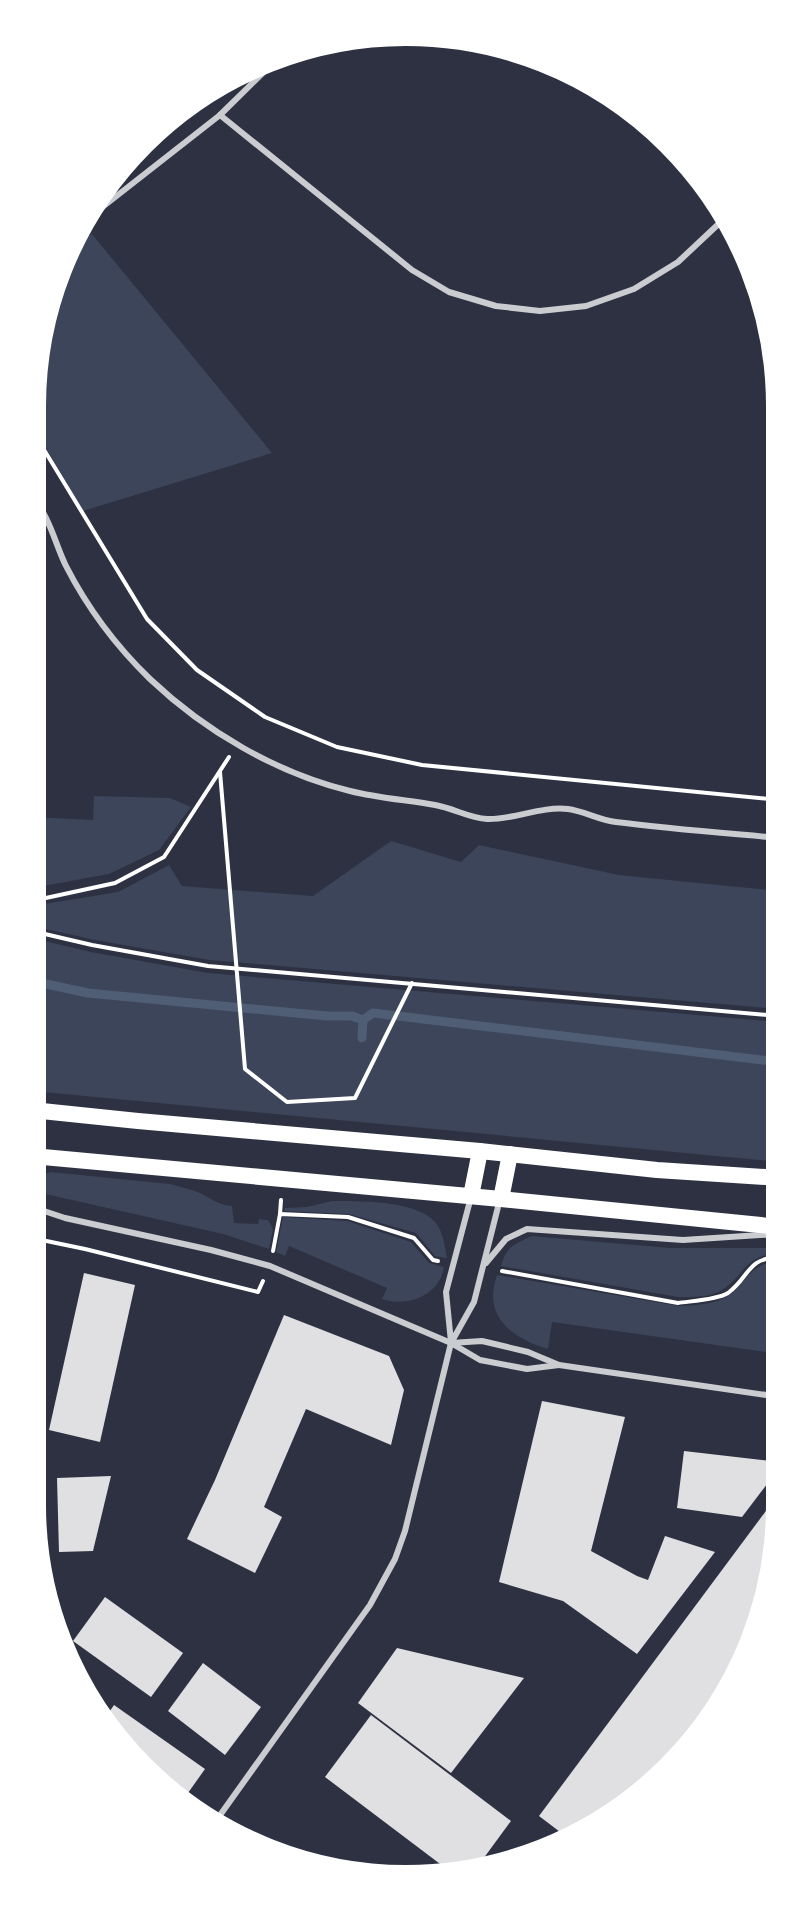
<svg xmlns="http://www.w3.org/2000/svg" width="812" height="1911" font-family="'Open Sans',sans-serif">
	<rect width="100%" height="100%" fill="#2d3142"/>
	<g fill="#3c4559">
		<polygon points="92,234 272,453 83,511 32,424 32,406 51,285 74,246"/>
		<polygon points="94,796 170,798 191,807 159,850 109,874 32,888 32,817 93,820"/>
		<polygon points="391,841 461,862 479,845 619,875 779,891 779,1009 209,960 95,940 32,926 32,906 118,892 169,865 182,886 313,896"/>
		<polygon points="32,938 91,952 208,973 779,1022 780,1162 32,1091"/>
		<path d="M 51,1172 L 170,1184 C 180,1187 190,1189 200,1193 C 212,1199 219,1205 232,1206 L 234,1223 L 258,1224 L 259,1219 L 268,1220 L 273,1229 L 269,1249 L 223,1234 L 32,1191 L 32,1177 Z"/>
		<path d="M 332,1201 C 360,1201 417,1200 436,1223 C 443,1232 445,1247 447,1258 L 435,1256 L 416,1233 L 349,1214 L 284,1211 L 285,1208 L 307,1207 Z"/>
		<path d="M 283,1217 L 347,1221 L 411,1242 L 429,1263 L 444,1267 C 443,1271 442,1277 439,1281 C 428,1300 401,1306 382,1299 L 387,1288 L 289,1246 L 285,1256 L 276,1252 Z"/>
		<path d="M 532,1236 L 670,1248 L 780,1248 L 780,1254 C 745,1254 747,1272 725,1288 C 712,1298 692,1297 678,1297 L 501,1266 C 507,1246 514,1244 532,1236 Z"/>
		<path d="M 780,1261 L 780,1354 L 552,1322 L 548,1349 C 512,1338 482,1317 497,1275 L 679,1306 C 695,1305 716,1305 730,1294 C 750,1279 750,1263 780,1261 Z"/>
	</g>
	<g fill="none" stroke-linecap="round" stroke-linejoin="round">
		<g stroke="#4f5d75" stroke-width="9">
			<polyline points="32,981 88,993 327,1016 352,1016 363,1020 362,1038"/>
			<polyline points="363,1020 373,1013 779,1062"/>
		</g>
	</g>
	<g fill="#e0e0e3">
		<polygon points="84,1273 135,1285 100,1442 49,1430"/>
		<polygon points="284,1315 389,1356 404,1390 391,1445 306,1409 264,1507 282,1517 255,1573 187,1539 215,1480"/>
		<polygon points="542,1401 625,1417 591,1551 637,1576 648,1580 665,1536 715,1552 637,1654 563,1601 499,1582"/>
		<polygon points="684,1451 780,1462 780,1467 742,1517 677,1508"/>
		<polygon points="111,1476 93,1551 59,1552 57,1478"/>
		<polygon points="780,1492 780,1505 761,1626 688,1752 593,1829 568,1838 539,1816"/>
		<polygon points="105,1597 183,1653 151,1697 73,1641"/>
		<polygon points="397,1648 524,1678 451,1773 358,1703"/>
		<polygon points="203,1663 261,1707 225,1755 168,1711"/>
		<polygon points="114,1705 205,1769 183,1800 124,1752 105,1718"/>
		<polygon points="371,1715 511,1821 475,1870 456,1876 325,1777"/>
	</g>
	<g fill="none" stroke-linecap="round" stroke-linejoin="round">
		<g stroke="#fff" stroke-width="4">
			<polyline points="32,430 147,619 197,670 265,717 337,747 422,765 779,800"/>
			<polyline points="220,772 245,1069 287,1102 355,1098 412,983"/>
			<polyline points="32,901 115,883 164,857 229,757"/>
			<polyline points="32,931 92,945 208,966 779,1016"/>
			<polyline points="280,1214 281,1200"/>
			<polyline points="32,1238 85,1249 258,1292 263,1281"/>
			<polyline points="273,1251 280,1214 348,1217 414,1238 433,1260 438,1261"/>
			<path d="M 502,1271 L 678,1303 C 691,1301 717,1300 728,1293 C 750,1277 746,1258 780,1257"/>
		</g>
		<g stroke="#caccd0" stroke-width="6">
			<polyline points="220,115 412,270 449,292 496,306 540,311 586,306 634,289 678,262 726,217"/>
			<polyline points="91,216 220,115 275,61"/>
			<path d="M 32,498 C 50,516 55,544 66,566 C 87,607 117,647 150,679 C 205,731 276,773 350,791 C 378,798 406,800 435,805 C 453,808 469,818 487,819 C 514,820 540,806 568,809 C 584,811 599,820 616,822 C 670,829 724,833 779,838"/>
			<polyline points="32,1207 65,1218 211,1250 270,1266 451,1343 480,1360 527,1369 559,1365"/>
			<polyline points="486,1263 506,1239 527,1229 683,1240 776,1234"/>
			<polyline points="451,1342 446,1292 471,1197"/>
			<polyline points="451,1343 482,1341 528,1352 559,1365 780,1397"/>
			<polyline points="213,1825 370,1605 395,1559 405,1531 451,1343 474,1302 500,1199"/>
		</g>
		<g stroke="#fff" stroke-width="16">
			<polyline points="32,1110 138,1121 480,1151 657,1170 780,1178"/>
			<polyline points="32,1156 501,1199 780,1227"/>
			<polyline points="471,1196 480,1151"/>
			<polyline points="501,1199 510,1154"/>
		</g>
	</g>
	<path d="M0 0H812V1911H0ZM406 42H406A364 364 0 0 1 770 406V1505A364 364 0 0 1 406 1869H406A364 364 0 0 1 42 1505V406A364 364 0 0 1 406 42Z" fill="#fff" fill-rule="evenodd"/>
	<path fill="none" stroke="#fff" stroke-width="8" d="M406 42H406A364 364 0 0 1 770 406V1505A364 364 0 0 1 406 1869H406A364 364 0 0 1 42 1505V406A364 364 0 0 1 406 42Z"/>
</svg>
